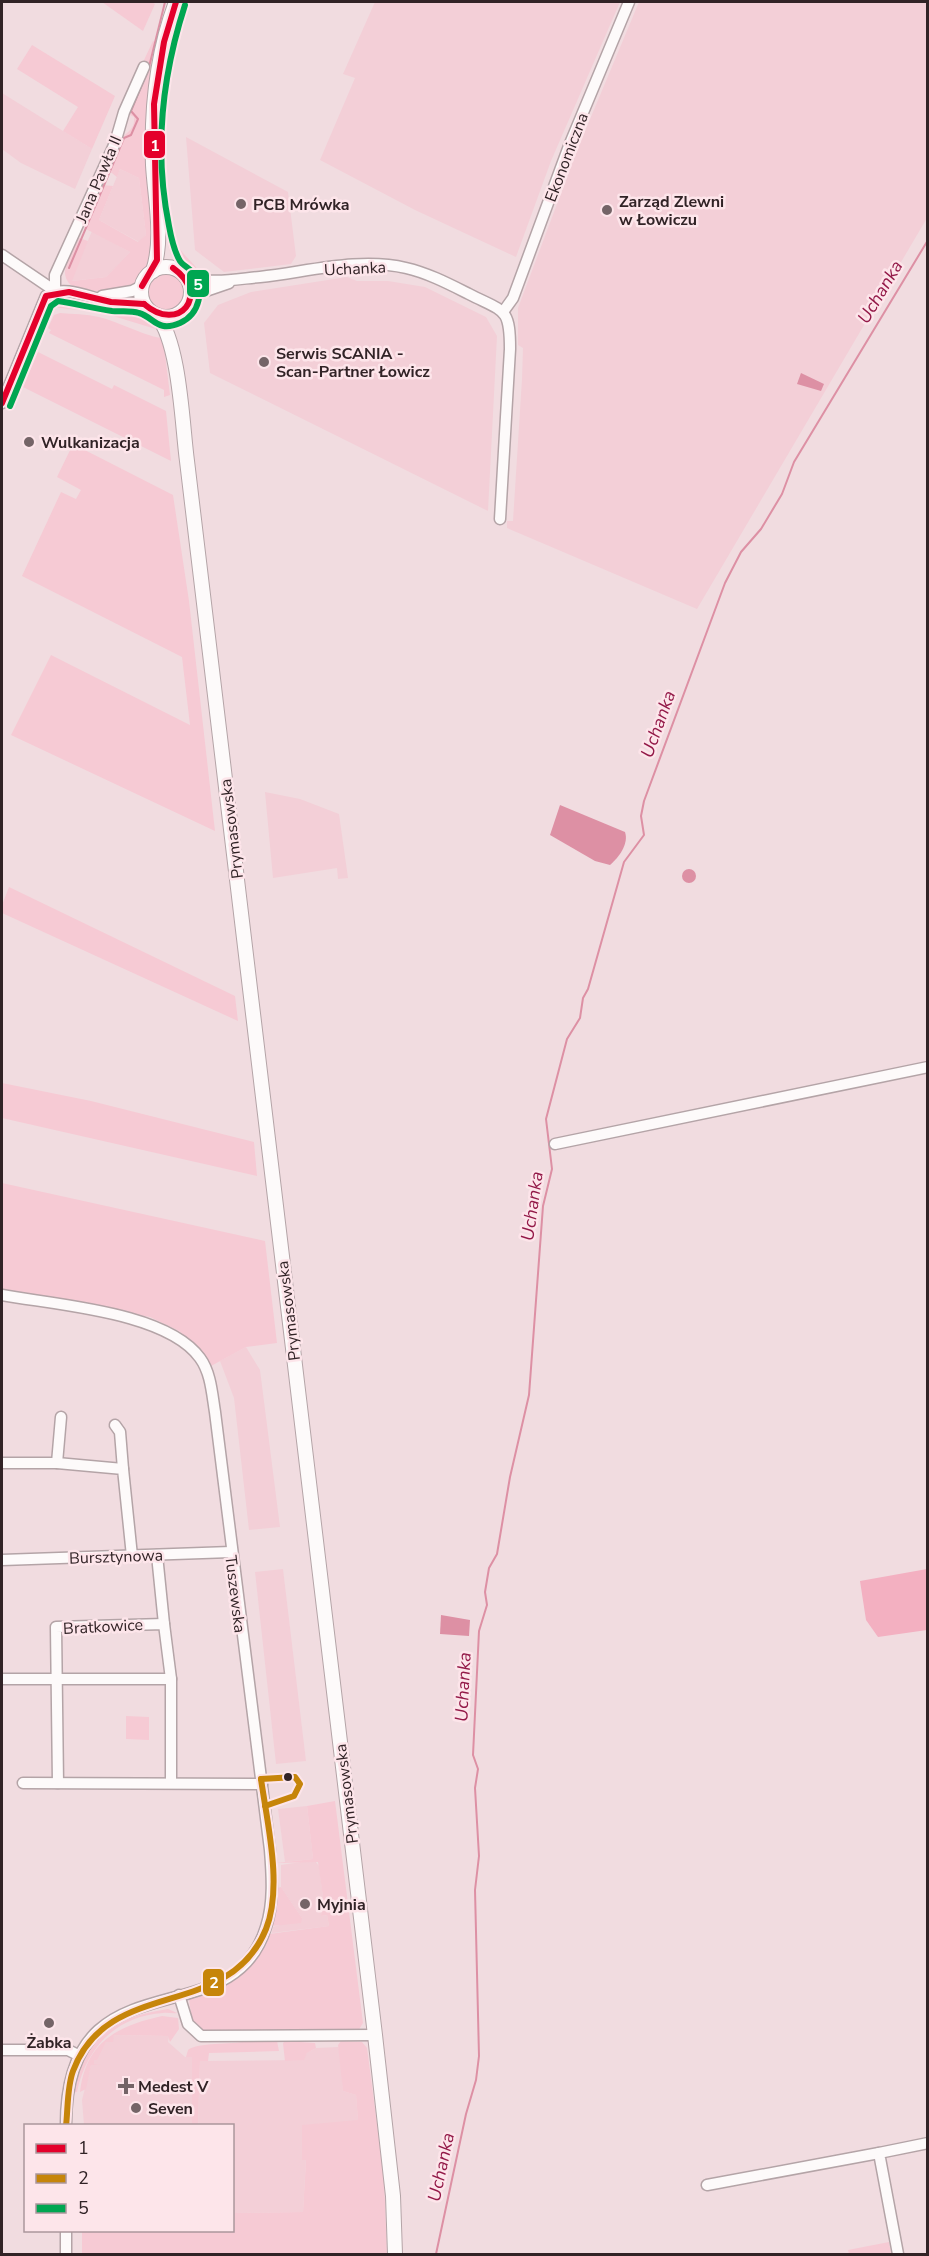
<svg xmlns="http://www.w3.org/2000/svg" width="929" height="2256" font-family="'Nunito Sans',sans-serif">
	<rect width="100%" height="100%" fill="#f1dce0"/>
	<g fill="#f3cfd7">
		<polygon points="375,2 620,2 551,161 516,257 415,210 320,160 355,78 343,74"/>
		<polygon points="639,2 927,2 927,218 697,609 507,528 507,521 513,521 522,379 523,348 518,345 518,308 578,148"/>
		<polygon points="2,93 92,149 75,189 21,163 2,149"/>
		<polygon points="186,137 288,192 296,256 291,264 224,272 195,250"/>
		<polygon points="120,169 139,178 146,235 139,242 99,220"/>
		<polygon points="92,231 130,252 106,277 71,281"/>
		<polygon points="347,277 357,281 388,281 425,287 486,317 497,336 488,511 210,373 204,323 218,305 251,292"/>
		<polygon points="265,792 300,799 339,814 348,878 338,879 337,868 273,878"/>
		<polygon points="246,1347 260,1370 280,1527 249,1530 234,1398 220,1361"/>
		<polygon points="283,1569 306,1761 276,1764 255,1572"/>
		<polygon points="307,1806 313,1859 285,1862 278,1809"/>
		<polygon points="314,1860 319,1866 323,1897 321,1916 327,1915 329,1926 272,1933 273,1927 302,1918 281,1887 281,1865"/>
		<polygon points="114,2035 169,2036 168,2042 185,2057 192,2057 192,2125 84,2125 82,2100 91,2065 106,2042 112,2042"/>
		<polygon points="338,2047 341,2053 343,2091 356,2095 358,2120 302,2160 306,2159 303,2212 233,2213 232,2126 198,2126 200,2061 303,2060 307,2053 316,2048"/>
	</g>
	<g fill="#f6cad4">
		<polygon points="102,2 151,2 155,4 143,31"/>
		<path d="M 153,41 L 157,43 L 149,190 L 154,247 L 150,266 L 133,287 C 117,290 67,300 65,273 C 65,262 75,247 79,238 L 88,241 L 72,281 L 106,277 L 130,252 L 84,228 L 102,185 L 113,186 L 99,220 L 138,242 L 146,235 L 139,178 L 120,169 L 117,177 L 108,170 C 112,161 116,144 123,137 C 129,130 135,129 134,117 L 128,114 L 147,66 L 144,60 Z"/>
		<polygon points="32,45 115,96 92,149 63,131 78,107 17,69"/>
		<path d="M 163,113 C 164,155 164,203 177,243 C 182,257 198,264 201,277 C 191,275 176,266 172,256 C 161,234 153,135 163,113 Z"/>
		<circle cx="167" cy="292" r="19"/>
		<polygon points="204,295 205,298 192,321 180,327 195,302"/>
		<polygon points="66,298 138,307 155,321 159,330 100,312 51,307"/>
		<path d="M 60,313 C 73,314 86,314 99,317 C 117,321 149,338 163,338 L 170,395 L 164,397 L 164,390 L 49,333 L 51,330 L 48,328 L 54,315 Z"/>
		<polygon points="38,352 112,389 114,385 166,411 171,461 23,387"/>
		<polygon points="73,444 173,495 189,601 215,831 11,735 51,655 190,725 182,657 22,576 61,492 76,499 81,490 57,477"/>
		<polygon points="9,887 235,996 238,1021 2,913 2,905"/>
		<polygon points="2,1083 91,1101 254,1142 257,1176 2,1118"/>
		<polygon points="2,1183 265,1241 277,1343 246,1347 211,1366 197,1347 179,1331 150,1317 2,1290"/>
		<polygon points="126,1716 149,1717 149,1740 126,1739"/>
		<path d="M 335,1801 L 363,2023 L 358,2031 L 199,2030 L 192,2022 L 189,1999 C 196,1994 206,1993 215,1989 C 242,1977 254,1959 269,1934 L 329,1926 L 327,1915 L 321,1916 L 323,1897 L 318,1862 L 276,1863 L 313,1859 L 307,1806 Z"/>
		<polygon points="281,1887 302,1918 301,1923 272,1926 277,1888"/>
		<path d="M 168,2009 L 177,2013 C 172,2014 168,2012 163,2013 C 116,2016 86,2048 77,2092 L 72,2093 C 83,2037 114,2017 168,2009 Z"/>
		<path d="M 162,2016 L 178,2018 L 179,2029 L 170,2042 L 168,2036 L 114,2035 L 113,2042 L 106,2042 L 97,2060 L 94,2060 L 94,2064 L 101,2064 L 91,2065 L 86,2089 L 80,2092 C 86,2042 117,2026 162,2016 Z"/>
		<path d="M 247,2041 L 277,2041 L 279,2051 L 209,2053 L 208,2061 L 200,2061 L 198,2125 L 192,2125 L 192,2057 L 186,2057 L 188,2050 C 198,2042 231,2045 247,2041 Z"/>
		<polygon points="286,2041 315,2043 316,2048 307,2053 304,2060 285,2061 283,2043"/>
		<polygon points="341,2041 362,2042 367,2048 384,2177 387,2254 82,2254 82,2231 232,2230 233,2213 303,2212 306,2160 302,2160 302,2125 358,2120 356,2095 343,2091 338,2045"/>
		<polygon points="889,2242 891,2254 849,2254 848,2250"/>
	</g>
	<polygon fill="#f3b0c1" points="927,1569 927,1630 878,1637 866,1620 860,1581"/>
	<g fill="#dd90a4">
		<polygon points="801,373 824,384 821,391 797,384"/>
		<path d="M 560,805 L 625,832 C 629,844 619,857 610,865 L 595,861 L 550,835 Z"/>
		<circle cx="689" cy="876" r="7"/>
		<polygon points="441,1615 470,1620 469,1636 440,1634"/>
	</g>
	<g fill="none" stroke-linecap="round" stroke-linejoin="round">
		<g stroke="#dd90a4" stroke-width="2">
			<polyline points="149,67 165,2"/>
			<polyline points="166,71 184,2"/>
			<polyline points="69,268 124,138 131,135 138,119 131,111 147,72"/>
			<polyline points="436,2254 466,2114 476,2080 479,2056 475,1890 479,1856 475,1788 478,1769 473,1755 479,1631 487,1605 485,1592 489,1568 497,1554 510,1477 529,1395 543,1206 552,1169 546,1119 567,1039 580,1018 583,998 588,989 624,862 644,835 641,816 644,801 725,583 741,552 761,529 782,494 794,462 928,240"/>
		</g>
		<g stroke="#b4a4a7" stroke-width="13">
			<g id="minor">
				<polyline points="2,255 55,291"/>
				<path d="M 187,278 C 210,284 237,279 260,277 C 307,272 359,257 406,268 C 428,273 449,284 469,294 C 504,312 510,307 510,349 L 500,519"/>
				<polyline points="55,291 55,275 115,143 124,112 144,67"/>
				<polyline points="102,296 132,291 142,286"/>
				<polyline points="191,296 229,283"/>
				<polyline points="503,312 513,298 569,146 629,2"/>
				<path d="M 2,403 L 46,296 C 65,284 90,298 111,302 C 122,303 133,302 144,304"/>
				<polyline points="555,1144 928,1067"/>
				<path d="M 2,1295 C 57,1305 167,1312 200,1358 C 211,1373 212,1394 215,1412 L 270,1850 C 272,1875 274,1903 266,1927 C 232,2041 65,1950 66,2126"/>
				<polyline points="115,1425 120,1432 123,1469"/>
				<polyline points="2,1463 57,1463 123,1469 132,1556"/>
				<polyline points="57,1463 61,1417"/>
				<polyline points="157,1555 164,1624"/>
				<polyline points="2,1560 231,1552"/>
				<polyline points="2,1679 171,1679"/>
				<polyline points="23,1783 262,1784"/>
				<polyline points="58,1783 56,1627 164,1624 171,1679 171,1782"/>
				<polyline points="179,1995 188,2024 201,2036 375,2035"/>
				<polyline points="2,2050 68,2050 78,2055"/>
				<polyline points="707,2185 879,2153"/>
				<polyline points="66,2254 66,2230"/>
				<polyline points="898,2254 879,2153 928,2143"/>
			</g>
		</g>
		<g stroke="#b4a4a7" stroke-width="16">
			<g id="major">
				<circle cx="166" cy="292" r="25"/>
				<path d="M 153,271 C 164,238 155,199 153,165 C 151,111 157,53 176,2"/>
				<path d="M 157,315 C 180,344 182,424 187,461 L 375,2035 L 393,2196 L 395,2254"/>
			</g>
		</g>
		<use href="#minor" stroke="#fdfafa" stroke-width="10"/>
		<use href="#major" stroke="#fdfafa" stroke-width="14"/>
		<g stroke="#fde5ea" stroke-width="10">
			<g id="bus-1">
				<polyline points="142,286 157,260 154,104 164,42 176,2"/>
				<path d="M 144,304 C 179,334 211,295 173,268"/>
				<polyline points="2,403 46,296 69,292 111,302 144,304"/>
			</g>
		</g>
		<g stroke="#fde5ea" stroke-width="10">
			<g id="bus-2">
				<polyline points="261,1779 295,1777 300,1784 294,1796 265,1806"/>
				<path d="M 66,2126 C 68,2109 67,2087 73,2071 C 108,1976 228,2022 266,1929 C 283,1887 267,1822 261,1779"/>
			</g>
		</g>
		<g stroke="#fde5ea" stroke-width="10">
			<path id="bus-3" d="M 10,406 L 51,306 L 58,301 C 76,304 93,308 112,311 C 120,312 130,310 139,313 C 154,317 157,333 180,323 C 200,314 205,289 193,273 C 190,268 183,266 180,261 C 174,251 171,237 169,226 C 154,152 162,76 185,5"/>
		</g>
		<use href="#bus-1" stroke="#e4002b" stroke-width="6"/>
		<use href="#bus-2" stroke="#c6850a" stroke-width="6"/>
		<use href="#bus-3" stroke="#00a651" stroke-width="6"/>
	</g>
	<g fill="#746467" stroke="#fde5ea" stroke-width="2">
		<circle cx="241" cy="204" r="6"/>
		<circle cx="607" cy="210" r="6"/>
		<circle cx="264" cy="362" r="6"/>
		<circle cx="29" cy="442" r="6"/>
		<circle cx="305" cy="1904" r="6"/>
		<circle cx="49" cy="2023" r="6"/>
		<path d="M123 2077h6v6h6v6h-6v6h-6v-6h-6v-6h6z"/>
		<circle cx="136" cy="2108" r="6"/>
	</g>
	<circle fill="#312326" stroke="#fde5ea" stroke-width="2" cx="288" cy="1777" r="5"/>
	<g text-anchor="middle" stroke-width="5" stroke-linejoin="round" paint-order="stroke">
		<g font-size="16" fill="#312326" stroke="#fde5ea">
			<text transform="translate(566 157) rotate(-69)" y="6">Ekonomiczna</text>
			<text transform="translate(98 179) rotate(-67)" y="6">Jana Pawła II</text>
			<text transform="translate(355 268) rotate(-3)" y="6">Uchanka</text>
			<text transform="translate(231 829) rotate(-97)" y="6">Prymasowska</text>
			<text transform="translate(288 1311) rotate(-97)" y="6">Prymasowska</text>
			<text transform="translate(116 1556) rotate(-2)" y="6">Bursztynowa</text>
			<text transform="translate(236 1594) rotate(83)" y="6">Tuszewska</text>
			<text transform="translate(103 1626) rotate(-3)" y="6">Bratkowice</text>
			<text transform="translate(346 1794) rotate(-97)" y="6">Prymasowska</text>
		</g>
		<g font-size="16" font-weight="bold" fill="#312326" stroke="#fde5ea" text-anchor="start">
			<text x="619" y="207">Zarząd Zlewni<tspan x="619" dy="18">w Łowiczu</tspan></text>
			<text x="253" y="210">PCB Mrówka</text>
			<text x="276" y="359">Serwis SCANIA -<tspan x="276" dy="18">Scan-Partner Łowicz</tspan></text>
			<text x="41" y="448">Wulkanizacja</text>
			<text x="317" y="1910">Myjnia</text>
			<text x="49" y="2048" text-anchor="middle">Żabka</text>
			<text x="138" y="2092">Medest V</text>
			<text x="148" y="2114">Seven</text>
		</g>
		<g font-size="18" font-style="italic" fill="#931948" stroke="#fde5ea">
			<text transform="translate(880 292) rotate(-59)" y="6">Uchanka</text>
			<text transform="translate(658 724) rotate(-70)" y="6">Uchanka</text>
			<text transform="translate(532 1206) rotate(-82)" y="6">Uchanka</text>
			<text transform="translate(463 1687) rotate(-87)" y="6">Uchanka</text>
			<text transform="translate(441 2167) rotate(-78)" y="6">Uchanka</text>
		</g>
	</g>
	<g stroke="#fde5ea" stroke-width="2">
		<rect x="143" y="130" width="23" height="29" rx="6" fill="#e4002b"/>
		<rect x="186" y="269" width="24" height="29" rx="6" fill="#00a651"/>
		<rect x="202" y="1968" width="23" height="29" rx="6" fill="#c6850a"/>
	</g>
	<g font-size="16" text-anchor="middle" font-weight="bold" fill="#fff">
		<text x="155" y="151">1</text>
		<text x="198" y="290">5</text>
		<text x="214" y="1988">2</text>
	</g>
	<rect width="929" height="2256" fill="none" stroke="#312326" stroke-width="6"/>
	<rect x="24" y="2124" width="210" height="108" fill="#fde5ea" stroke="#ab979c" stroke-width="1.5"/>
	<rect x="36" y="2144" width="30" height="9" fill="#e4002b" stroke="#ab979c" stroke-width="1.5"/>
	<text x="78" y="2154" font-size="18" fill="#312326">1</text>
	<rect x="36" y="2174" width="30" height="9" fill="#c6850a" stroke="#ab979c" stroke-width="1.5"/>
	<text x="78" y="2184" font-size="18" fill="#312326">2</text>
	<rect x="36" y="2204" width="30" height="9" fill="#00a651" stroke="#ab979c" stroke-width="1.5"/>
	<text x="78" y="2214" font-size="18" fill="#312326">5</text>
</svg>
